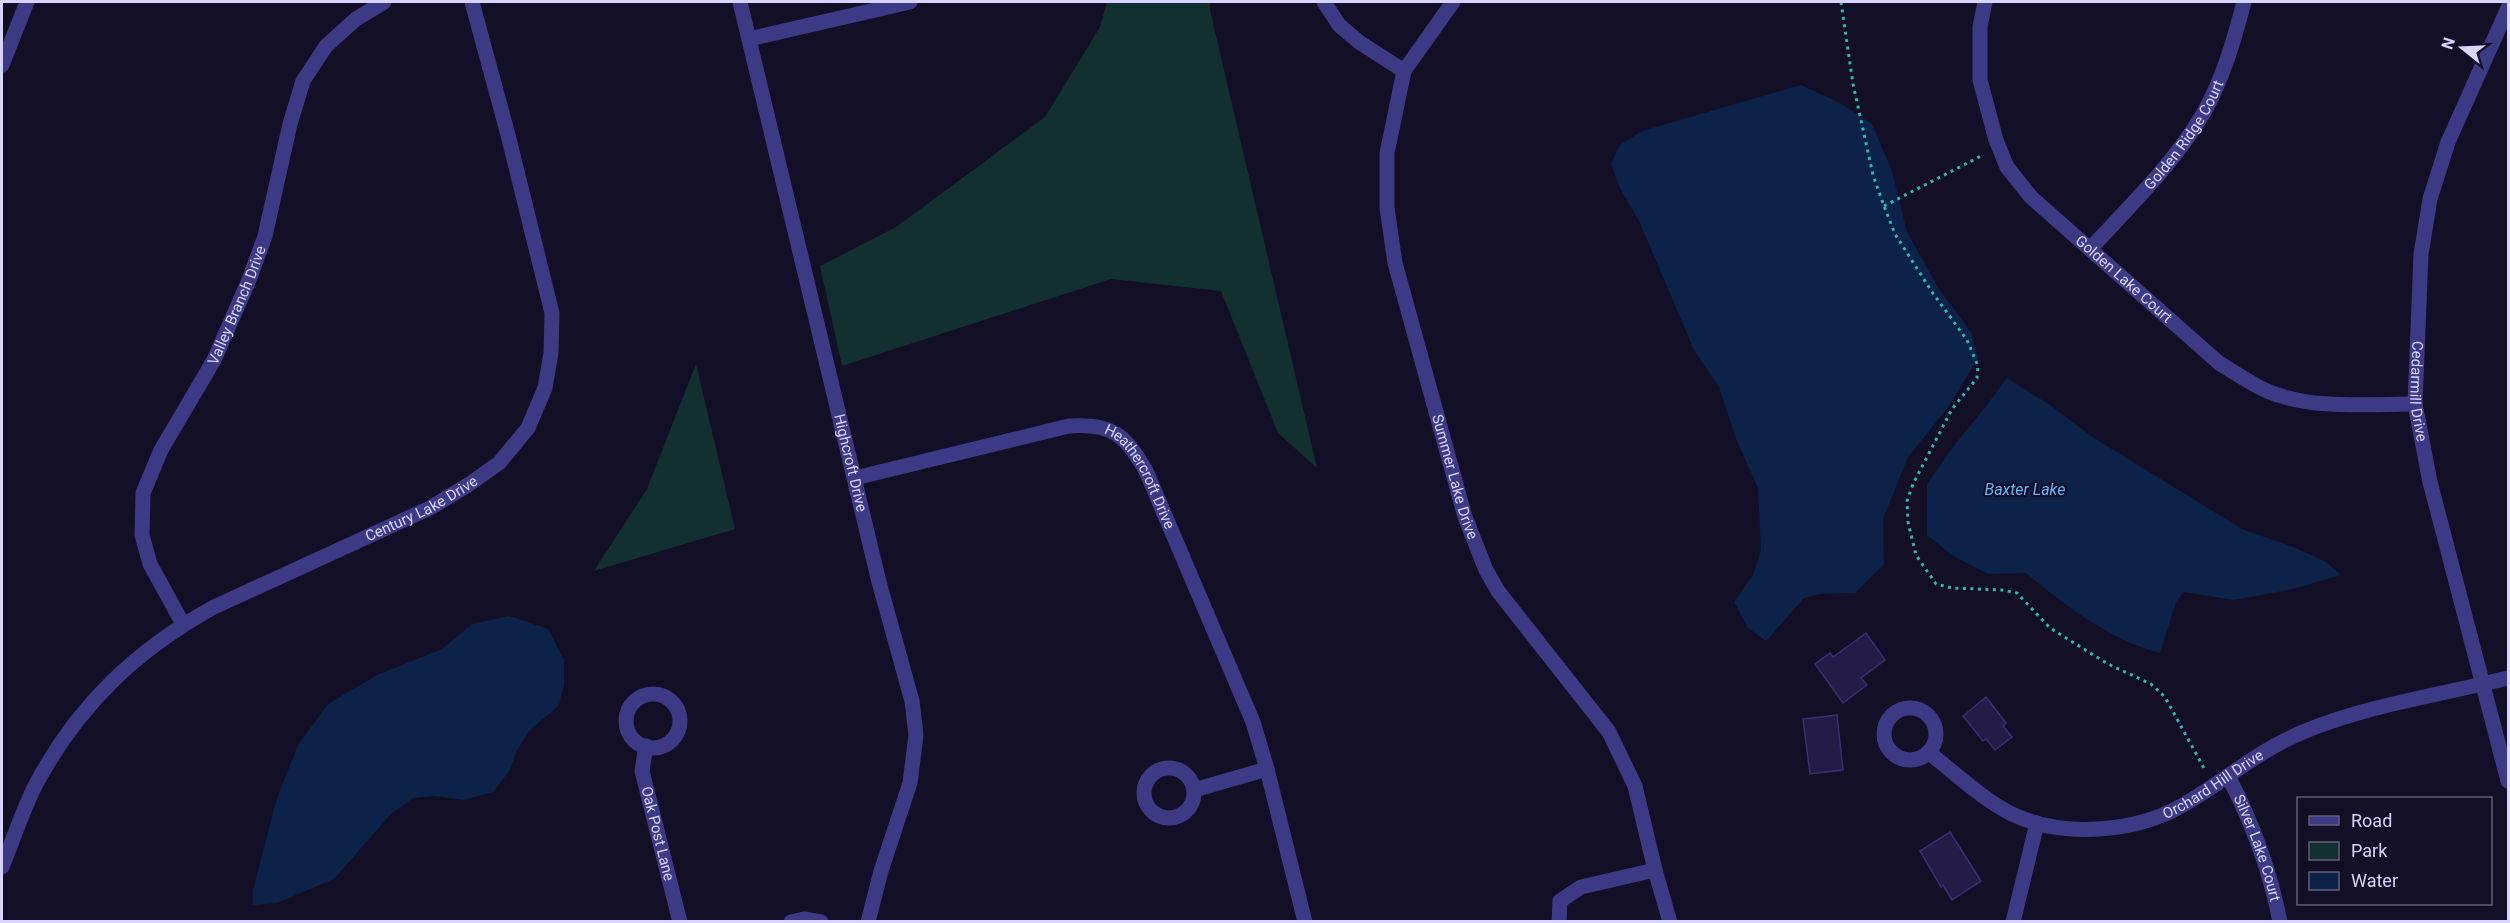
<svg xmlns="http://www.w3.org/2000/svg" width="2510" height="923" font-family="Roboto,sans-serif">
	<rect width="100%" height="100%" fill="#130f26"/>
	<g fill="#12302f">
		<polygon points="1107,2 1210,2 1210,10 1317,468 1278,433 1221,291 1111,279 842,366 820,266 896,227 1045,117 1100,27"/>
		<polygon points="696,364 735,529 594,571 647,489"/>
	</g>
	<g fill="#0c2248">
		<polygon points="1801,85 1840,103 1872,124 1892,171 1907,232 1939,289 1971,332 1978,358 1949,406 1908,457 1883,519 1884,564 1855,593 1820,594 1804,598 1766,641 1748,628 1734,602 1753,575 1761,550 1758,488 1737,441 1719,387 1694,350 1640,223 1620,188 1611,164 1620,145 1642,131"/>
		<path d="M 2007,378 L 2050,405 L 2094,438 L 2242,529 L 2296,548 L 2326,562 L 2341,575 L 2293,589 L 2234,600 L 2184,592 L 2176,602 L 2160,653 C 2108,639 2066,606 2026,573 L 1988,574 L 1953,556 L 1927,535 L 1927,484 L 1956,443 L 1984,409 Z"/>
		<polygon points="509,616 548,629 564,660 564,685 559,705 529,731 516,752 510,770 493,792 464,800 434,796 413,798 391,814 334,879 277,903 253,905 253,890 277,798 298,745 328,704 377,675 442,649 472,624"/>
	</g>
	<g fill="#241b47" stroke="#3b2d73" stroke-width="1.5">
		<polygon points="1866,633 1885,660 1861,678 1867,685 1843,703 1815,664 1830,653 1833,657"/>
		<polygon points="1986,697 2006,723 2003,726 2012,737 1995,750 1986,739 1983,741 1963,716"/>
		<polygon points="1837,715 1843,770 1810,774 1803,719"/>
		<polygon points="1950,832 1981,881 1952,900 1943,885 1941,887 1920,851"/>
	</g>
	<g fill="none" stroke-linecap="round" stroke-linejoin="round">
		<g stroke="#2fb8b0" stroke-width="3" stroke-dasharray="3 4.5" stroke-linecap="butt">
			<polyline points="1841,2 1853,84 1873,175 1884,206 1895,234 1932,292 1967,340 1978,366 1977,378 1952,409 1913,484 1907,501 1908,522 1916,555 1936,584 1952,588 2002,590 2017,593 2050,628 2108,664 2151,684 2165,697 2205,770"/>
			<polyline points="1884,206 1983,155"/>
		</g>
		<g stroke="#3d3a85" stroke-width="15">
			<path id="s1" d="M 740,2 L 879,582 L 912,701 L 916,735 L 910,783 L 881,871 L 868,922"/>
			<polyline points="1324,2 1339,25 1359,42 1404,71"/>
			<path id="s2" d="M 1453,2 L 1404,71 L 1387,153 L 1387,208 L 1395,263 L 1465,517 L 1486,570 L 1498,591 L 1609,732 L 1635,786 L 1655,870 L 1670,922"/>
			<path id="s3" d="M 1985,2 L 1980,27 L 1980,80 L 1996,140 L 2007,167 L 2031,197 L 2219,363 C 2234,372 2250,383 2267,391 C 2312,410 2368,404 2415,404"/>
			<path id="s4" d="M 2508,8 L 2448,142 L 2430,199 L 2421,254 L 2415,404 L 2430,482 L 2508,781"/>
			<polyline points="749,39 910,2"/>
			<polyline points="2,65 27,2"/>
			<path id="s5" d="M 2091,248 C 2130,206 2174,163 2203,114 C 2223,79 2234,40 2244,2"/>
			<path id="s6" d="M 855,478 L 1069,426 C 1113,423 1125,435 1146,471 L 1253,722 L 1267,769 L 1305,922"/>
			<path id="s7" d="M 183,624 L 150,564 L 142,535 L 143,493 L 161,450 L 214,360 L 249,280 L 265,236 L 290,124 L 303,81 L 326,46 L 356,19 L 384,2"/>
			<circle cx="653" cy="721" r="27"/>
			<circle cx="1910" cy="734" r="26"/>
			<path id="s8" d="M 646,746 L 642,771 L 680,922"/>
			<path id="s9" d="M 1928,752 C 1954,772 1983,800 2012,814 C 2062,838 2135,833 2183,805 C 2223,782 2259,750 2303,732 C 2368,705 2440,695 2508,678"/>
			<circle cx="1169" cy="793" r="25"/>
			<path id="s10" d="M 2228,776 C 2252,822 2270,870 2280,922"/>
			<polyline points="1194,790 1267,769"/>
			<path id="s11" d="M 2,867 C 13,840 22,812 35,786 C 77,706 136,650 214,607 L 430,508 L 468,485 L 499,463 L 528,428 L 545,388 L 551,353 L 552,313 L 508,135 L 472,2"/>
			<polyline points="791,922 804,919 821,922"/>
			<polyline points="1559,922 1560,901 1581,887 1655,870"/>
			<polyline points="2013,922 2037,823"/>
		</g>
	</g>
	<g text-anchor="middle" stroke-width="4.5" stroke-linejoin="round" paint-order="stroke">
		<g font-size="15" fill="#d9d4ff" stroke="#130f26">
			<text dy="5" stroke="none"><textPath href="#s5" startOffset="147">Golden Ridge Court</textPath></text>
			<text dy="5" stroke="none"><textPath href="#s3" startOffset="332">Golden Lake Court</textPath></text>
			<text dy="5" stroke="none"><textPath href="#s7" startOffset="351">Valley Branch Drive</textPath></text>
			<text dy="5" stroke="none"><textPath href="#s4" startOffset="400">Cedarmill Drive</textPath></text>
			<text dy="5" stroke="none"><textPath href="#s1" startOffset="474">Highcroft Drive</textPath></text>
			<text dy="5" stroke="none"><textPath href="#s2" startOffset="501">Summer Lake Drive</textPath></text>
			<text dy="5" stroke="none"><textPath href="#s6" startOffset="318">Heathercroft Drive</textPath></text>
			<text dy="5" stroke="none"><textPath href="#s11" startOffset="574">Century Lake Drive</textPath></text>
			<text dy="5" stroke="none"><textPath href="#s9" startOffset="318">Orchard Hill Drive</textPath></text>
			<text dy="5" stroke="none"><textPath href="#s8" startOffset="90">Oak Post Lane</textPath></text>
			<text dy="5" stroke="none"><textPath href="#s10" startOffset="78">Silver Lake Court</textPath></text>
		</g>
		<g font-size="16" font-style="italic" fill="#62b6ff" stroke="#130f26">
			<text x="2025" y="495">Baxter Lake</text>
		</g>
	</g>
	<rect width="2510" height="923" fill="none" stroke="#d9d4ff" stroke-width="6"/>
	<rect x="2297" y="797" width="195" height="108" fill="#130f26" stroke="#625e7d" stroke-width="1.5"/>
	<rect x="2309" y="816" width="30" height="9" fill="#3d3a85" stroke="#625e7d" stroke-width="1.5"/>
	<text x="2351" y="827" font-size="18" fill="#d9d4ff">Road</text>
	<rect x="2309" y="842" width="30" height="18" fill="#12302f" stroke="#625e7d" stroke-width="1.5"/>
	<text x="2351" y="857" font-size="18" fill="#d9d4ff">Park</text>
	<rect x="2309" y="872" width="30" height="18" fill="#0c2248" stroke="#625e7d" stroke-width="1.5"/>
	<text x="2351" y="887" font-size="18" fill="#d9d4ff">Water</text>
	<g transform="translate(2462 48) rotate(288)" stroke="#130f26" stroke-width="4.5" paint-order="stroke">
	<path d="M0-4.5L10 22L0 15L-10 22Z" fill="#d9d4ff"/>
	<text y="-9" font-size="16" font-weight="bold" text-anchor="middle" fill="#d9d4ff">N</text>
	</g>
</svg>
